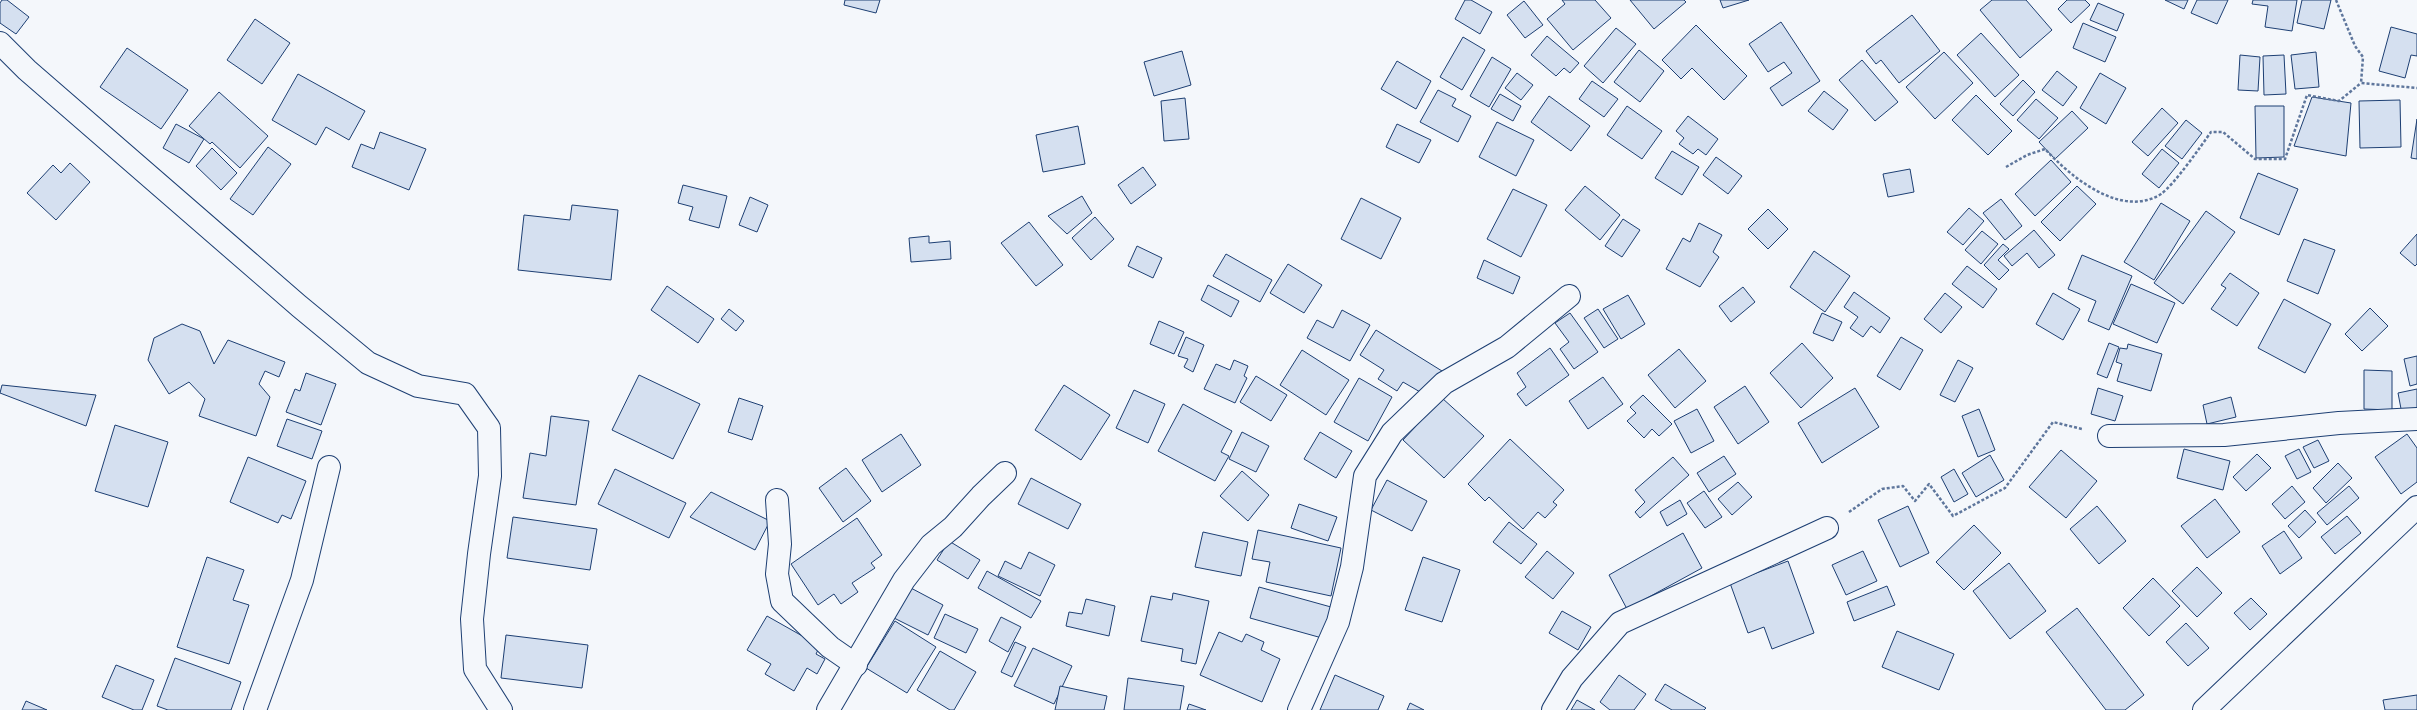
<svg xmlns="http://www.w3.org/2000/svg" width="2417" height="710" font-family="Spectral,serif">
	<rect width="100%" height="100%" fill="#f4f7fb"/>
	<g fill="#d5e0f0" stroke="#1d3f73">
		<polygon points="2,0 7,0 29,17 16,34 0,23 0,3"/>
		<polygon points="845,0 880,0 876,13 844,5"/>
		<polygon points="1465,0 1471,0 1492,12 1480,34 1455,19"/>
		<polygon points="1562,0 1595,0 1611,18 1573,50 1547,19 1565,4"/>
		<polygon points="1630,0 1684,0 1686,2 1654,29"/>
		<polygon points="1720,0 1749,0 1723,8"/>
		<polygon points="1992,0 2026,0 2052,30 2020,58 1980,10"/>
		<polygon points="2067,0 2085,0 2090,5 2071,23 2058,9"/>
		<polygon points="2165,0 2188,0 2184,9"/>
		<polygon points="2197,0 2228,0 2217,24 2191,13"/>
		<polygon points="2253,0 2297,0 2292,31 2265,27 2268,6 2252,4"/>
		<polygon points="2302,0 2331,0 2324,29 2297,23"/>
		<polygon points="1524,1 1543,25 1525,38 1507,15"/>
		<polygon points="2098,3 2124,14 2117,31 2090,20"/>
		<polygon points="1912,15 1940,51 1899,83 1881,60 1876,64 1866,51"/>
		<polygon points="255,19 290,43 262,84 227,60"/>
		<polygon points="1781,22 1820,81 1782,106 1770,88 1792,73 1784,62 1768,72 1749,44"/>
		<polygon points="2083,23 2116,37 2105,62 2073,48"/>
		<polygon points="1696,25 1747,76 1724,100 1692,68 1681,79 1662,60"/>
		<polygon points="2391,27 2417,34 2417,56 2411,55 2405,78 2379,71"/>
		<polygon points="1616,28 1636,44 1603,83 1584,66"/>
		<polygon points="1981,33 2019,75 1995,97 1957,55"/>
		<polygon points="1547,36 1579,63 1570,73 1564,68 1556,76 1531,55"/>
		<polygon points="1463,37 1485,50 1462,90 1440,77"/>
		<polygon points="127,48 188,90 161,129 100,87"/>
		<polygon points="1639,50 1664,71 1640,102 1614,82"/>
		<polygon points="1182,51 1191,85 1154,96 1144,62"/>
		<polygon points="1944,52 1973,83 1935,119 1906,87"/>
		<polygon points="2316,52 2319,87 2295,89 2291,55"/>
		<polygon points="2240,55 2260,57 2258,91 2238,90"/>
		<polygon points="2284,55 2286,94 2264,95 2263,56"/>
		<polygon points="1492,57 1511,69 1489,107 1470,96"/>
		<polygon points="1862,60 1898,102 1875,121 1839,80"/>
		<polygon points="1397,61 1431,81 1416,109 1381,89"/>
		<polygon points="2057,71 2077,87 2063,106 2042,90"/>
		<polygon points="1517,73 1533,85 1521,100 1505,88"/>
		<polygon points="2100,73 2126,88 2106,124 2080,108"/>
		<polygon points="298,74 365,111 349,140 326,127 316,145 272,120"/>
		<polygon points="2023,80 2035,92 2013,116 2000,104"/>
		<polygon points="1592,81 1618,99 1604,117 1579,99"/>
		<polygon points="1438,90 1456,99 1452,106 1471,116 1458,142 1420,122"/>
		<polygon points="1824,91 1848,110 1833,130 1808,111"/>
		<polygon points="219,92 268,136 240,168 212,142 210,144 189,126"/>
		<polygon points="1500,94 1521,106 1513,121 1491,109"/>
		<polygon points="1976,95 2012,131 1988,155 1952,120"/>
		<polygon points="1549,96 1590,126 1571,151 1531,122"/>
		<polygon points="2312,97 2351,103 2346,156 2294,146"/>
		<polygon points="1185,98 1189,139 1164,141 1161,101"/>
		<polygon points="2036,99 2058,118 2039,139 2017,120"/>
		<polygon points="2400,100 2401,147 2360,148 2359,101"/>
		<polygon points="1627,106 1662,131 1642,159 1607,135"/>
		<polygon points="2255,106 2284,106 2284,157 2256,158"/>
		<polygon points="2162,108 2178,123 2148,156 2132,142"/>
		<polygon points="2072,111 2088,128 2055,159 2039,142"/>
		<polygon points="1688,116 1718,139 1706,155 1698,149 1693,154 1679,144 1684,138 1676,131"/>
		<polygon points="2417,119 2417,159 2411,158"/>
		<polygon points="2186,120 2202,133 2182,159 2165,146"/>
		<polygon points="1497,122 1534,140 1516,176 1479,157"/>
		<polygon points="176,124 204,139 189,163 163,148"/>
		<polygon points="1397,124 1431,140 1419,163 1386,147"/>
		<polygon points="1078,126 1085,164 1043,172 1036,135"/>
		<polygon points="380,132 426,149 409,190 352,167 361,144 374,149"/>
		<polygon points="268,147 291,164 253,215 230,199"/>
		<polygon points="212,148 237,173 221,190 196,166"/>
		<polygon points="2162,149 2179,163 2159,188 2142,174"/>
		<polygon points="1672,151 1699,167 1682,195 1655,178"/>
		<polygon points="1716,157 1742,176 1728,194 1703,175"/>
		<polygon points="2051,160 2071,182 2035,216 2015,194"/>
		<polygon points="70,163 90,182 56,220 27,193 53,165 61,173"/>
		<polygon points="1143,167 1156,185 1131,204 1118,185"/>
		<polygon points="1910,169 1914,192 1888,197 1883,174"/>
		<polygon points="2258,173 2298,189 2279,235 2240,218"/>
		<polygon points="683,185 727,196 719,228 689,220 693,207 678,203"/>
		<polygon points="1585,186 1620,215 1600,240 1565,210"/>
		<polygon points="2077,186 2096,204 2060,241 2041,222"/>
		<polygon points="1513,189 1547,205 1521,257 1487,239"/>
		<polygon points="1082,196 1092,213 1067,234 1048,216"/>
		<polygon points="750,197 768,205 757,232 739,225"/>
		<polygon points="1361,198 1401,218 1381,259 1341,239"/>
		<polygon points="2001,199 2022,226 2005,240 1983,213"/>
		<polygon points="2161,203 2190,221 2154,280 2124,262"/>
		<polygon points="572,205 618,210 611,280 518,270 524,215 570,220"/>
		<polygon points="1969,208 1984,221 1963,245 1947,232"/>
		<polygon points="1768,209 1788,229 1768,249 1748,229"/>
		<polygon points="2206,211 2235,232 2183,304 2154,283"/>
		<polygon points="1095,217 1114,239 1091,260 1072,238"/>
		<polygon points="1623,219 1640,230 1622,257 1605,246"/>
		<polygon points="1029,222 1063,265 1036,286 1001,243"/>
		<polygon points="1699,223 1722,235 1713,252 1719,257 1700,287 1666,269 1683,238 1690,242"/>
		<polygon points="2034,230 2055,255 2039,268 2027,253 2012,266 2004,256"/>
		<polygon points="1982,231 1998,244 1981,264 1965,250"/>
		<polygon points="2417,234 2417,264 2415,266 2400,253"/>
		<polygon points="929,236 929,243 950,241 951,259 911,262 909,238"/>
		<polygon points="2304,239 2335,250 2318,294 2287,281"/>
		<polygon points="2003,244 2009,249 1998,260 2009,270 1999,280 1984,265"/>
		<polygon points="1137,246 1162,258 1153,278 1128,266"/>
		<polygon points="1814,251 1850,276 1825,312 1790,287"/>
		<polygon points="1226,254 1272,280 1260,302 1213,276"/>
		<polygon points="2082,255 2132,276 2109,330 2088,321 2096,301 2068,289"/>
		<polygon points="1484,260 1520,277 1513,294 1477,278"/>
		<polygon points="1288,264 1322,285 1304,313 1270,293"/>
		<polygon points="1967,266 1997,289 1983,308 1952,284"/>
		<polygon points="2230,273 2259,293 2237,326 2211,309 2226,288 2221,285"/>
		<polygon points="2131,284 2175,303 2157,343 2113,324"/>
		<polygon points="1208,285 1239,301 1231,317 1201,300"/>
		<polygon points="667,286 714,319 698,343 651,310"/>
		<polygon points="1743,287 1755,302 1731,322 1719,306"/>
		<polygon points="1854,292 1890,318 1880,333 1871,326 1863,337 1850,328 1858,317 1844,307"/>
		<polygon points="1945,293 1962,307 1941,333 1924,319"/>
		<polygon points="2053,293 2080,309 2063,340 2036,324"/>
		<polygon points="1628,295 1645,324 1621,339 1603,309"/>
		<polygon points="2284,299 2331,324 2305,373 2258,348"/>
		<polygon points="2370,308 2388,326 2362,351 2345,334"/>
		<polygon points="729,309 744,321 736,331 721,319"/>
		<polygon points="1598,309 1618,339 1604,348 1584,318"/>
		<polygon points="1342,310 1370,325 1350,361 1307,338 1317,320 1333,328"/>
		<polygon points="1570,313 1598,352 1574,369 1560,349 1569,342 1555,323"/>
		<polygon points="1822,313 1842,322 1833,341 1813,333"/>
		<polygon points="1159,321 1184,332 1174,354 1150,344"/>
		<polygon points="182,324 200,331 214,364 228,340 285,362 279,377 265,371 259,384 270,397 256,436 199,416 205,399 189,382 169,394 148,360 154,338"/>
		<polygon points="1376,330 1442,371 1427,396 1403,382 1397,391 1378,379 1384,370 1360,355"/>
		<polygon points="1186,337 1204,345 1193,372 1184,367 1188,359 1178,356"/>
		<polygon points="1901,337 1923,350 1900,390 1877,376"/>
		<polygon points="1802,343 1833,378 1801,408 1770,373"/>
		<polygon points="2109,343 2119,347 2107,378 2097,374"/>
		<polygon points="2128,344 2162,354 2151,391 2117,381 2122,364 2116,362 2120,348 2127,349"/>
		<polygon points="1550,348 1569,375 1526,406 1517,394 1526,387 1517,373"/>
		<polygon points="1679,349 1706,381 1675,408 1648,375"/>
		<polygon points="1302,350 1349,380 1326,415 1280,385"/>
		<polygon points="2417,356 2417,384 2410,386 2404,359"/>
		<polygon points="1234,360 1248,366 1244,376 1247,378 1235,403 1204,389 1216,364 1230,370"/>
		<polygon points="1958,360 1973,368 1955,402 1940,395"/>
		<polygon points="2364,370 2392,371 2392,410 2364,409"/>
		<polygon points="306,373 336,384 321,425 286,412 295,389 300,391"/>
		<polygon points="639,375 700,404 673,459 612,430"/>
		<polygon points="1256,376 1287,395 1271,421 1240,402"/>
		<polygon points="1603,377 1623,404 1588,429 1569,401"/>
		<polygon points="1359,378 1392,397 1368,441 1334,422"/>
		<polygon points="2,385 96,395 86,426 0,393"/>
		<polygon points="1064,385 1110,415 1081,460 1035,430"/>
		<polygon points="1745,386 1769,422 1738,444 1714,407"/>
		<polygon points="1855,388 1879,427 1822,463 1798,423"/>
		<polygon points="2098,388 2123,396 2115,421 2091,414"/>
		<polygon points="2417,389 2417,411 2402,414 2398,393"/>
		<polygon points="1134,390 1165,404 1148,443 1116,428"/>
		<polygon points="1643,395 1672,424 1659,436 1652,429 1644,438 1627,421 1636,413 1630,407"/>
		<polygon points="2231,397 2236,417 2207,424 2203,405"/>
		<polygon points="739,398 763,406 752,440 728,432"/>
		<polygon points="1442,398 1484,436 1444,478 1403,440"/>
		<polygon points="1183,404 1232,431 1221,452 1229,456 1215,481 1158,451"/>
		<polygon points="1697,409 1714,441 1691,453 1674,421"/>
		<polygon points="1979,409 1995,450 1978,457 1962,416"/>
		<polygon points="551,416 589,421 576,505 523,498 530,453 546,456"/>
		<polygon points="287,419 322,431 312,459 277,446"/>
		<polygon points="115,425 168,442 148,507 95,491"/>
		<polygon points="1242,432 1269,446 1256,472 1229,459"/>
		<polygon points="1320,432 1352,451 1336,478 1304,459"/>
		<polygon points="901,434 921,465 882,492 862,460"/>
		<polygon points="2407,434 2417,448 2417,482 2401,494 2375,457"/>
		<polygon points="1510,439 1564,490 1553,502 1557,505 1545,518 1538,512 1523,529 1489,497 1485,501 1468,484"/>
		<polygon points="2318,440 2329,461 2314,468 2303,447"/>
		<polygon points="2184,449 2230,461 2223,490 2177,478"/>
		<polygon points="2299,449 2311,472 2297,479 2285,456"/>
		<polygon points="2061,450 2097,481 2066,518 2029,487"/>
		<polygon points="2257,454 2271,468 2246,491 2233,477"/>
		<polygon points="1990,455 2004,480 1976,497 1962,473"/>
		<polygon points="1724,456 1736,474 1709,492 1697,473"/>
		<polygon points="248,457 306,481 291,519 282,515 278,523 230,502"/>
		<polygon points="1673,457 1689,475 1640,518 1635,512 1645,502 1635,490"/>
		<polygon points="2338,463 2352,478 2326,503 2313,488"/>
		<polygon points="846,468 871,501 843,522 819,488"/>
		<polygon points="615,469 686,503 669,538 598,504"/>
		<polygon points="1954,469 1968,494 1954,502 1941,477"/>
		<polygon points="1242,471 1269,495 1248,521 1220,496"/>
		<polygon points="1031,478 1081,504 1068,529 1018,504"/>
		<polygon points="1387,480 1427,501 1412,531 1371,510"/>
		<polygon points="1738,482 1752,497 1732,515 1718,499"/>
		<polygon points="2292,486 2305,502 2285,519 2272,504"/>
		<polygon points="2349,486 2359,498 2327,525 2317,513"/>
		<polygon points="1704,491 1722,517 1705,528 1687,503"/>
		<polygon points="711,492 770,521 755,550 690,517"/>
		<polygon points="2215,499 2240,532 2207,558 2181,526"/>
		<polygon points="1680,500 1687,514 1667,526 1660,512"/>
		<polygon points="1299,504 1337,517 1328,541 1291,528"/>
		<polygon points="1908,506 1929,553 1900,567 1878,520"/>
		<polygon points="2097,506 2126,541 2099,564 2070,529"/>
		<polygon points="2305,510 2316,522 2299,538 2288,526"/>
		<polygon points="2347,516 2361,533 2335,554 2321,537"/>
		<polygon points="513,517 597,529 590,570 507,558"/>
		<polygon points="857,518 882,555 871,563 875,568 852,583 858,592 841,604 834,594 818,605 791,564"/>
		<polygon points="1509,522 1537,544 1521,564 1493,542"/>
		<polygon points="1974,525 2001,553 1964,590 1936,562"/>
		<polygon points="1258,530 1341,548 1331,596 1266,582 1270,562 1252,559"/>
		<polygon points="2284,531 2302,558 2280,574 2262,546"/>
		<polygon points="1203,532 1248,542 1241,576 1195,567"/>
		<polygon points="1683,533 1702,568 1627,609 1609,575"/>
		<polygon points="949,541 980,560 968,579 937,560"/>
		<polygon points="1547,551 1574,573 1553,599 1525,577"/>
		<polygon points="1863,551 1877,581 1846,595 1832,565"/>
		<polygon points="1029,552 1055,565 1040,596 998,576 1005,561 1021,569"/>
		<polygon points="207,557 244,570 233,600 249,605 229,664 177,647"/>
		<polygon points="1423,557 1460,570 1442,622 1405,610"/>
		<polygon points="1788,561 1814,633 1772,649 1764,627 1748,633 1730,583"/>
		<polygon points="2009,563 2046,611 2010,639 1973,591"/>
		<polygon points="2197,567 2222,593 2197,617 2172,591"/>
		<polygon points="987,571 1041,601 1031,618 978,588"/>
		<polygon points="2153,578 2180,606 2149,636 2123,608"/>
		<polygon points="1887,586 1895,605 1854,621 1847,602"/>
		<polygon points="909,587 943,605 928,635 894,618"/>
		<polygon points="1259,587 1331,607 1322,638 1250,618"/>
		<polygon points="1173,593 1209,601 1196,664 1181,661 1183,649 1141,641 1151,596 1172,600"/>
		<polygon points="2251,598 2267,614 2250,630 2234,613"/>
		<polygon points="1086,599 1115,606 1109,636 1066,626 1069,612 1082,614"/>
		<polygon points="2077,608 2144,695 2125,710 2106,710 2046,632"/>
		<polygon points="1562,611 1591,627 1578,650 1549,633"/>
		<polygon points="945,614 978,629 966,653 934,638"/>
		<polygon points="767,616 820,646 816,654 825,659 817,674 807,668 794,691 765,674 771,664 747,650"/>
		<polygon points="1001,617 1021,627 1008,652 989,641"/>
		<polygon points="895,621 936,647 907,693 866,668"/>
		<polygon points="2186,623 2209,648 2188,666 2166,642"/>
		<polygon points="1897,631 1954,654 1939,690 1882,667"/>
		<polygon points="1219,632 1242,642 1246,634 1264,642 1261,650 1280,659 1262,702 1200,675"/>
		<polygon points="506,635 588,645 582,688 501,678"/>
		<polygon points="1015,642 1026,647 1012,677 1001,672"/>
		<polygon points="1033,648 1072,666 1054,704 1014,686"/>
		<polygon points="940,651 976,672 954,710 950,710 917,690"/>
		<polygon points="175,658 241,682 231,710 168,710 157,706"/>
		<polygon points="116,665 154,680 142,710 134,710 102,697"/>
		<polygon points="1335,675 1384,696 1378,710 1320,710"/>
		<polygon points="1619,675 1646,694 1634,710 1610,710 1600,702"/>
		<polygon points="1128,678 1184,686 1180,710 1124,710"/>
		<polygon points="1665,684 1706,708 1704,710 1672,710 1655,700"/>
		<polygon points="1060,686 1107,696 1104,710 1055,710"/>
		<polygon points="2417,695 2417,710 2385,710 2383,700"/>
		<polygon points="1577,700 1595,710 1571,710"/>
		<polygon points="26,701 47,710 22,710"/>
		<polygon points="1410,703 1424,710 1407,710"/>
		<polygon points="1189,704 1206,710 1187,710"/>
	</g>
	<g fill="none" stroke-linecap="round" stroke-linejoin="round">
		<g stroke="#1d3f73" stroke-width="24">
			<g id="minor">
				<polyline points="0,43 27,70 299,306 368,363 418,386 465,394 489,428 490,476 479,554 472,619 475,669 501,710"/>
				<polyline points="2109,436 2224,435 2339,423 2417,419"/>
				<polyline points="777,500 780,544 777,574 782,601 830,647 856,665"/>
				<polyline points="255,710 302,580 329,467"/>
				<polyline points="828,710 904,580 931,545 953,527 981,496 1005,473"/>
				<polyline points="1299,710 1338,622 1352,567 1365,476 1392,433 1444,383 1507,347 1569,296"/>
				<polyline points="1553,710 1572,678 1620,623 1827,528"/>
			</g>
		</g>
		<g stroke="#1d3f73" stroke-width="24">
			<polyline id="tertiary" points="2204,710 2417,507"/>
		</g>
		<g stroke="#5e769c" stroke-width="2.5" stroke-dasharray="3 2" stroke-linecap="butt">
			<polyline points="2336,0 2355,46 2363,57 2361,83 2417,88"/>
			<path d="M 2006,167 L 2027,155 L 2045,149 C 2071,177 2121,219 2161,194 C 2174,185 2201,146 2211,132 L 2223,132 L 2255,159 L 2285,159 L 2307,95 L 2339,101 L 2361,83"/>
			<polyline points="1849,512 1882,489 1903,486 1915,501 1929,484 1953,516 2005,488 2053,422 2082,429"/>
		</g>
		<use href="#minor" stroke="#f4f7fb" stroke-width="22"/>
		<use href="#tertiary" stroke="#f4f7fb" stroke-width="22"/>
	</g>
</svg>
